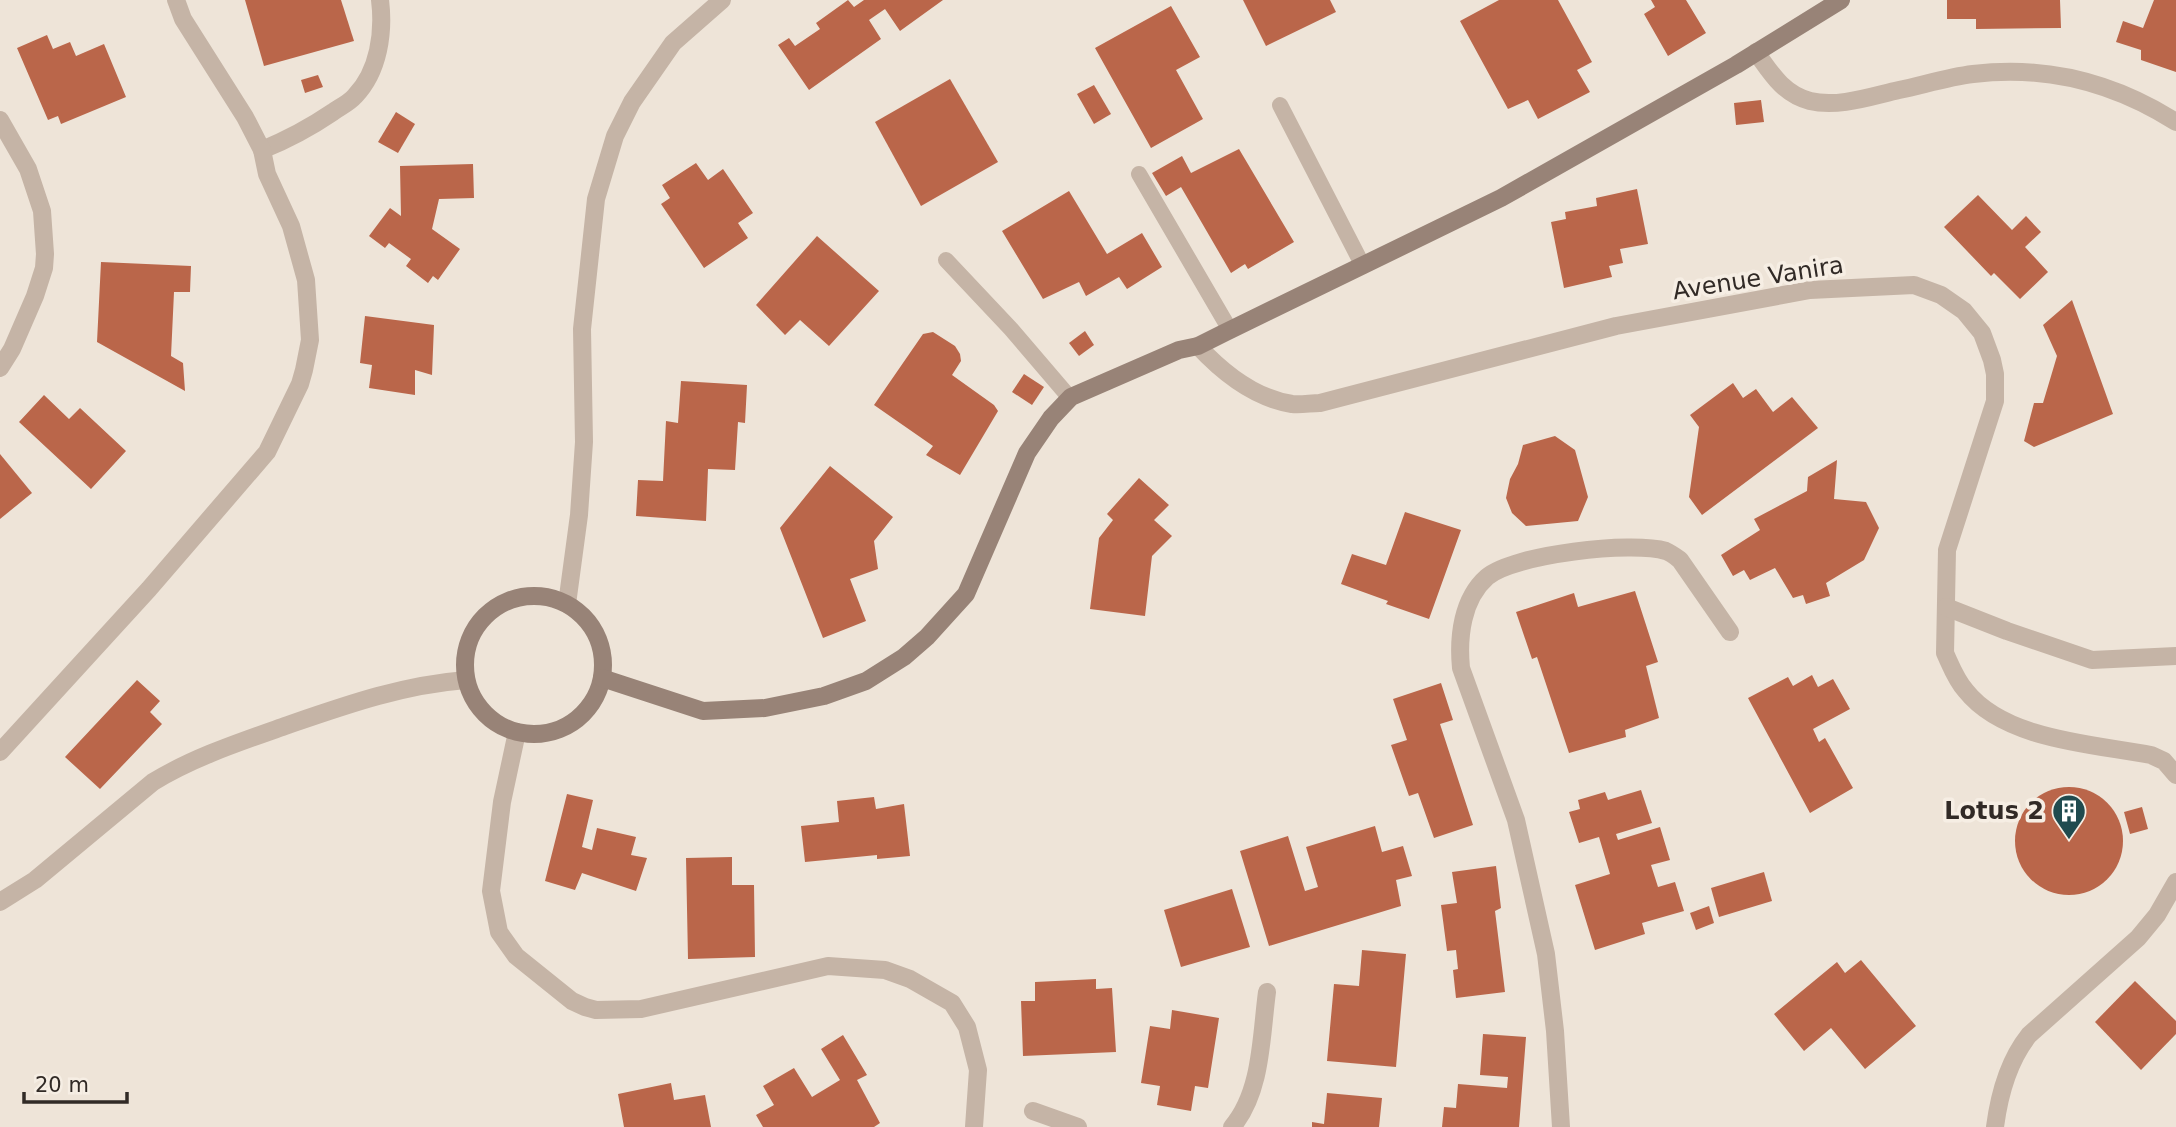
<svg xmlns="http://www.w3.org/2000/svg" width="2176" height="1127" font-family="'DejaVu Sans',sans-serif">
	<rect width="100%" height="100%" fill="#eee4d8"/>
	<g fill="#ba664a">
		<polygon points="245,0 341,0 354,41 264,66"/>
		<polygon points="848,0 854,7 864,0 943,0 900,31 885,9 869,20 881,39 809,90 778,45 789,38 795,46 820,29 816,23"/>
		<polygon points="1243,0 1330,0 1336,12 1266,46"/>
		<polygon points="1499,0 1558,0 1592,62 1577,70 1590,92 1538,119 1528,100 1508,109 1460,21"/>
		<polygon points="1651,0 1686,0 1706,33 1668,56 1644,14 1655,7"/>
		<polygon points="1947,0 2060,0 2061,28 1976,29 1976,19 1947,19"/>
		<polygon points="2154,0 2176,0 2176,72 2141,60 2141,50 2116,42 2123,21 2143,28"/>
		<polygon points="1171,6 1200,57 1176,70 1203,119 1151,148 1095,48"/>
		<polygon points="47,35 53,49 70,42 76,56 104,44 126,97 61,124 58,116 48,120 17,48"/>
		<polygon points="318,75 323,87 305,93 301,80"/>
		<polygon points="950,79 998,162 921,206 875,122"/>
		<polygon points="1094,85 1111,114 1094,124 1077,94"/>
		<polygon points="1761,100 1764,122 1736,125 1734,103"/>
		<polygon points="396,112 415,124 398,153 378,142"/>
		<polygon points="1239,149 1294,242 1248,269 1245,264 1231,273 1181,187 1166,196 1152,173 1182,156 1191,173"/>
		<polygon points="696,163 708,180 723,169 753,213 738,223 748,238 704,268 661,204 670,198 662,185"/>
		<polygon points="473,164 474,198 439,199 432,229 460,249 438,280 433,276 428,283 406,266 411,259 389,243 385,248 369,236 390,208 401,216 400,166"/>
		<polygon points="1637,189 1648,244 1620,249 1623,263 1609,266 1612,277 1564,288 1551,222 1566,219 1565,212 1597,206 1596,198"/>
		<polygon points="1069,191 1107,254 1142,233 1162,267 1127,289 1119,277 1086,296 1079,282 1043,299 1002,231"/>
		<polygon points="1978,195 2012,230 2026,216 2041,232 2025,247 2048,272 2020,299 1994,273 1991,276 1944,227"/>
		<polygon points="817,236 879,291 829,346 800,320 785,335 756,305"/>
		<polygon points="101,262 191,266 190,292 174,292 171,356 183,363 185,391 97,342"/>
		<polygon points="2072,300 2113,414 2034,447 2024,441 2034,403 2043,403 2057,356 2043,325"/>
		<polygon points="365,316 434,325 432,375 415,370 415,395 369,388 372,365 360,363"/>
		<polygon points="1085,331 1094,345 1079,356 1069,343"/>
		<polygon points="933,332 955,346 960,354 961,361 952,375 994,405 998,411 960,475 926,455 933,446 874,405 923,334"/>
		<polygon points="1024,374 1044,387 1032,405 1012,392"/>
		<polygon points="681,381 747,385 745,423 738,422 735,470 708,469 706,521 636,516 638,480 663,481 666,421 678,423"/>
		<polygon points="1733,383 1743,398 1756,389 1773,412 1792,397 1818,428 1702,515 1689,497 1699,427 1690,415"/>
		<polygon points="44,395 69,419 80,408 126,451 91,489 19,422"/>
		<polygon points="1555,436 1575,450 1588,497 1578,521 1526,526 1512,513 1506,498 1510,479 1518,464 1523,445"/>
		<polygon points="0,454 32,493 0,519"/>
		<polygon points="1837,460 1834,499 1866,502 1879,528 1864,560 1826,583 1830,596 1806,604 1803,595 1793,598 1775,568 1750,580 1744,570 1733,576 1721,555 1760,530 1754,519 1807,491 1808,477"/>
		<polygon points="830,466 893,517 874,541 878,569 850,579 866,621 823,638 780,528"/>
		<polygon points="1139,478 1169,505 1154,520 1172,536 1152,556 1145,616 1090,609 1099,538 1113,520 1107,514"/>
		<polygon points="1405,512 1461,530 1429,619 1386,604 1388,601 1341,584 1352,554 1386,565"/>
		<polygon points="1635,591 1658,662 1646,666 1659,718 1625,730 1626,737 1569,753 1537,657 1532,659 1516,612 1574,593 1578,607"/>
		<polygon points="1812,675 1818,687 1833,679 1850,709 1813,729 1819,742 1825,738 1853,788 1810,813 1748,698 1788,677 1793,686"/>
		<polygon points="137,680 160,701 150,712 162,724 100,789 65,757"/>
		<polygon points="1441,683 1453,720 1440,724 1473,825 1434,838 1418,793 1409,796 1391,745 1407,740 1393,699"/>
		<circle cx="2069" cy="841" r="54"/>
		<polygon points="1641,790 1652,823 1616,834 1618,840 1660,827 1670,860 1651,865 1658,887 1675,882 1684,911 1642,923 1645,934 1595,950 1575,885 1610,874 1599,837 1579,843 1569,812 1580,809 1578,800 1605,792 1608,800"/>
		<polygon points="567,794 593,800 582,847 592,850 597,828 636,837 631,855 647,858 636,891 582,873 575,890 545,881"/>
		<polygon points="874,797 876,809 904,804 910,856 877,859 877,855 805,862 801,826 839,822 837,801"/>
		<polygon points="2142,807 2148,829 2130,834 2124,812"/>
		<polygon points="1375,826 1382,852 1403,846 1412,876 1396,880 1401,906 1269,946 1240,851 1288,836 1305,891 1318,887 1306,847"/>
		<polygon points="732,857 732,885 754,885 755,957 688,959 686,858"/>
		<polygon points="1496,866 1501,908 1495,911 1505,992 1456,998 1453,970 1458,969 1456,950 1447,951 1441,905 1457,903 1452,872"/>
		<polygon points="1764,872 1772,901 1719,917 1711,888"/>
		<polygon points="1232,889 1250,947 1181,967 1164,910"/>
		<polygon points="1709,906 1714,923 1696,930 1690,913"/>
		<polygon points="1362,950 1406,954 1396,1067 1327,1061 1334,984 1359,986"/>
		<polygon points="1861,960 1916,1026 1865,1069 1831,1028 1804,1051 1774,1014 1837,962 1845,973"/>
		<polygon points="1096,979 1096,989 1112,988 1116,1052 1023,1056 1021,1001 1035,1001 1035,982"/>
		<polygon points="2135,981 2176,1021 2176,1034 2141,1070 2095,1022"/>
		<polygon points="1172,1010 1219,1018 1208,1088 1195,1086 1191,1111 1157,1105 1160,1086 1141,1083 1150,1026 1170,1029"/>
		<polygon points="1483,1034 1526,1037 1519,1127 1442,1127 1444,1107 1456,1108 1458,1084 1507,1088 1508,1077 1480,1075"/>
		<polygon points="843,1035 867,1075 857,1080 880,1123 874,1127 763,1127 756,1115 774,1105 763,1086 794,1068 812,1097 840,1080 821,1049"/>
		<polygon points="671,1083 674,1100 705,1095 711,1127 624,1127 618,1094"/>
		<polygon points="1327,1093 1382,1098 1379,1127 1312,1127 1312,1122 1324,1124"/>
	</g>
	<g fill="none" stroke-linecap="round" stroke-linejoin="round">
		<g stroke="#c5b4a6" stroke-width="16">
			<polyline points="1280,105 1363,266"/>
			<polyline points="1139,174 1230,330"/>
			<polyline points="946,260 1011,329 1070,398"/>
		</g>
		<g stroke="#c5b4a6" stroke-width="18">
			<path d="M 1756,52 C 1771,73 1783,94 1810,101 C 1838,108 1872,96 1899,90 C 1923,85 1948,77 1973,74 C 2047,65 2113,82 2176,122"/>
			<polyline points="0,120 28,169 42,211 45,254 44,268 35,296 12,349 0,368"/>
			<path d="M 262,150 C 289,139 308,129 333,112 C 340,107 349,103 355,96 C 379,71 384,32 380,0"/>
			<path d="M 1198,346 C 1223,373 1254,398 1292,404 C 1301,405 1311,403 1320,403 L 1616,326 L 1810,290 L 1914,285 L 1941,295 L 1964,311 L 1982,333 L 1992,360 L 1995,374 L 1995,401 L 1947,550 L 1945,653 C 1951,666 1956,680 1966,691 C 2005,740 2093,744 2151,755 L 2164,761 L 2176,775"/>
			<polyline points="567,604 579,515 584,442 582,329 596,199 615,136 632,102 673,43 722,0"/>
			<polyline points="1946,607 2007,631 2092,660 2176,656"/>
			<polyline points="517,732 502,802 491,891 499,932 516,956 572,1001 585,1007 596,1010 641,1009 828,966 885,970 910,979 952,1003 967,1027 978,1070 974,1127"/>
			<polyline points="0,752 149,589 267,452 300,384 304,370 310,340 306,280 291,226 267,174 262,150 245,117 183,19 176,0"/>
			<path d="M 0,902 L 35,880 L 153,782 C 194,757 240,742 285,726 C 346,705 402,685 466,680"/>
			<polyline points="1033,1111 1078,1127"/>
			<path d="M 1232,1127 C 1262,1092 1261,1036 1267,992"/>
			<path d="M 1561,1127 L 1555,1031 L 1546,954 L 1516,820 L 1461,668 C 1458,637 1462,599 1487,577 C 1514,554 1632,541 1666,551 C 1671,553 1676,557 1680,560 L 1730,632"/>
			<path d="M 1995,1127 C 1999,1096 2009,1060 2029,1035 L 2138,938 L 2157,915 L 2176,882"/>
		</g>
		<g stroke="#988377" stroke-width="18">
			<circle cx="534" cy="665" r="69"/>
			<polyline points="602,678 703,711 765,708 824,696 866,681 904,657 927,637 966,594 1027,453 1051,418 1071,397 1179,350 1198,346 1226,332 1501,198 1736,65 1841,0"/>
		</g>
	</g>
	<defs>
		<g id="building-pin" transform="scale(1.75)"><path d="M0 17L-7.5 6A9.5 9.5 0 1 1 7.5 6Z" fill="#204b4f" stroke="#f6eee4"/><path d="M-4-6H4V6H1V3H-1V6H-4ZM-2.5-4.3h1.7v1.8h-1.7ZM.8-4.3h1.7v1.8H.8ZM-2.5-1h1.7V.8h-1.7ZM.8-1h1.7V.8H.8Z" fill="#fff"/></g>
	</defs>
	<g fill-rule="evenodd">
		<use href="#building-pin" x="2069" y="811"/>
	</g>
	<g text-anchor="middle" stroke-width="7" stroke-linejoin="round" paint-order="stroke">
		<g font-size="24" fill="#312a26" stroke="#f6eee4">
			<text transform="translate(1758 278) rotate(-9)" y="8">Avenue Vanira</text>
		</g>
		<g font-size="24" font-weight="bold" fill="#312a26" stroke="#f6eee4" text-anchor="end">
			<text x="2044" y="819">Lotus 2</text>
		</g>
	</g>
	<path d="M24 1092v10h103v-10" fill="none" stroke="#312a26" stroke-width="3.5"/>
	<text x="35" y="1092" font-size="21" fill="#312a26" stroke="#f6eee4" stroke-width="5" paint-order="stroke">20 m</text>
</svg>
